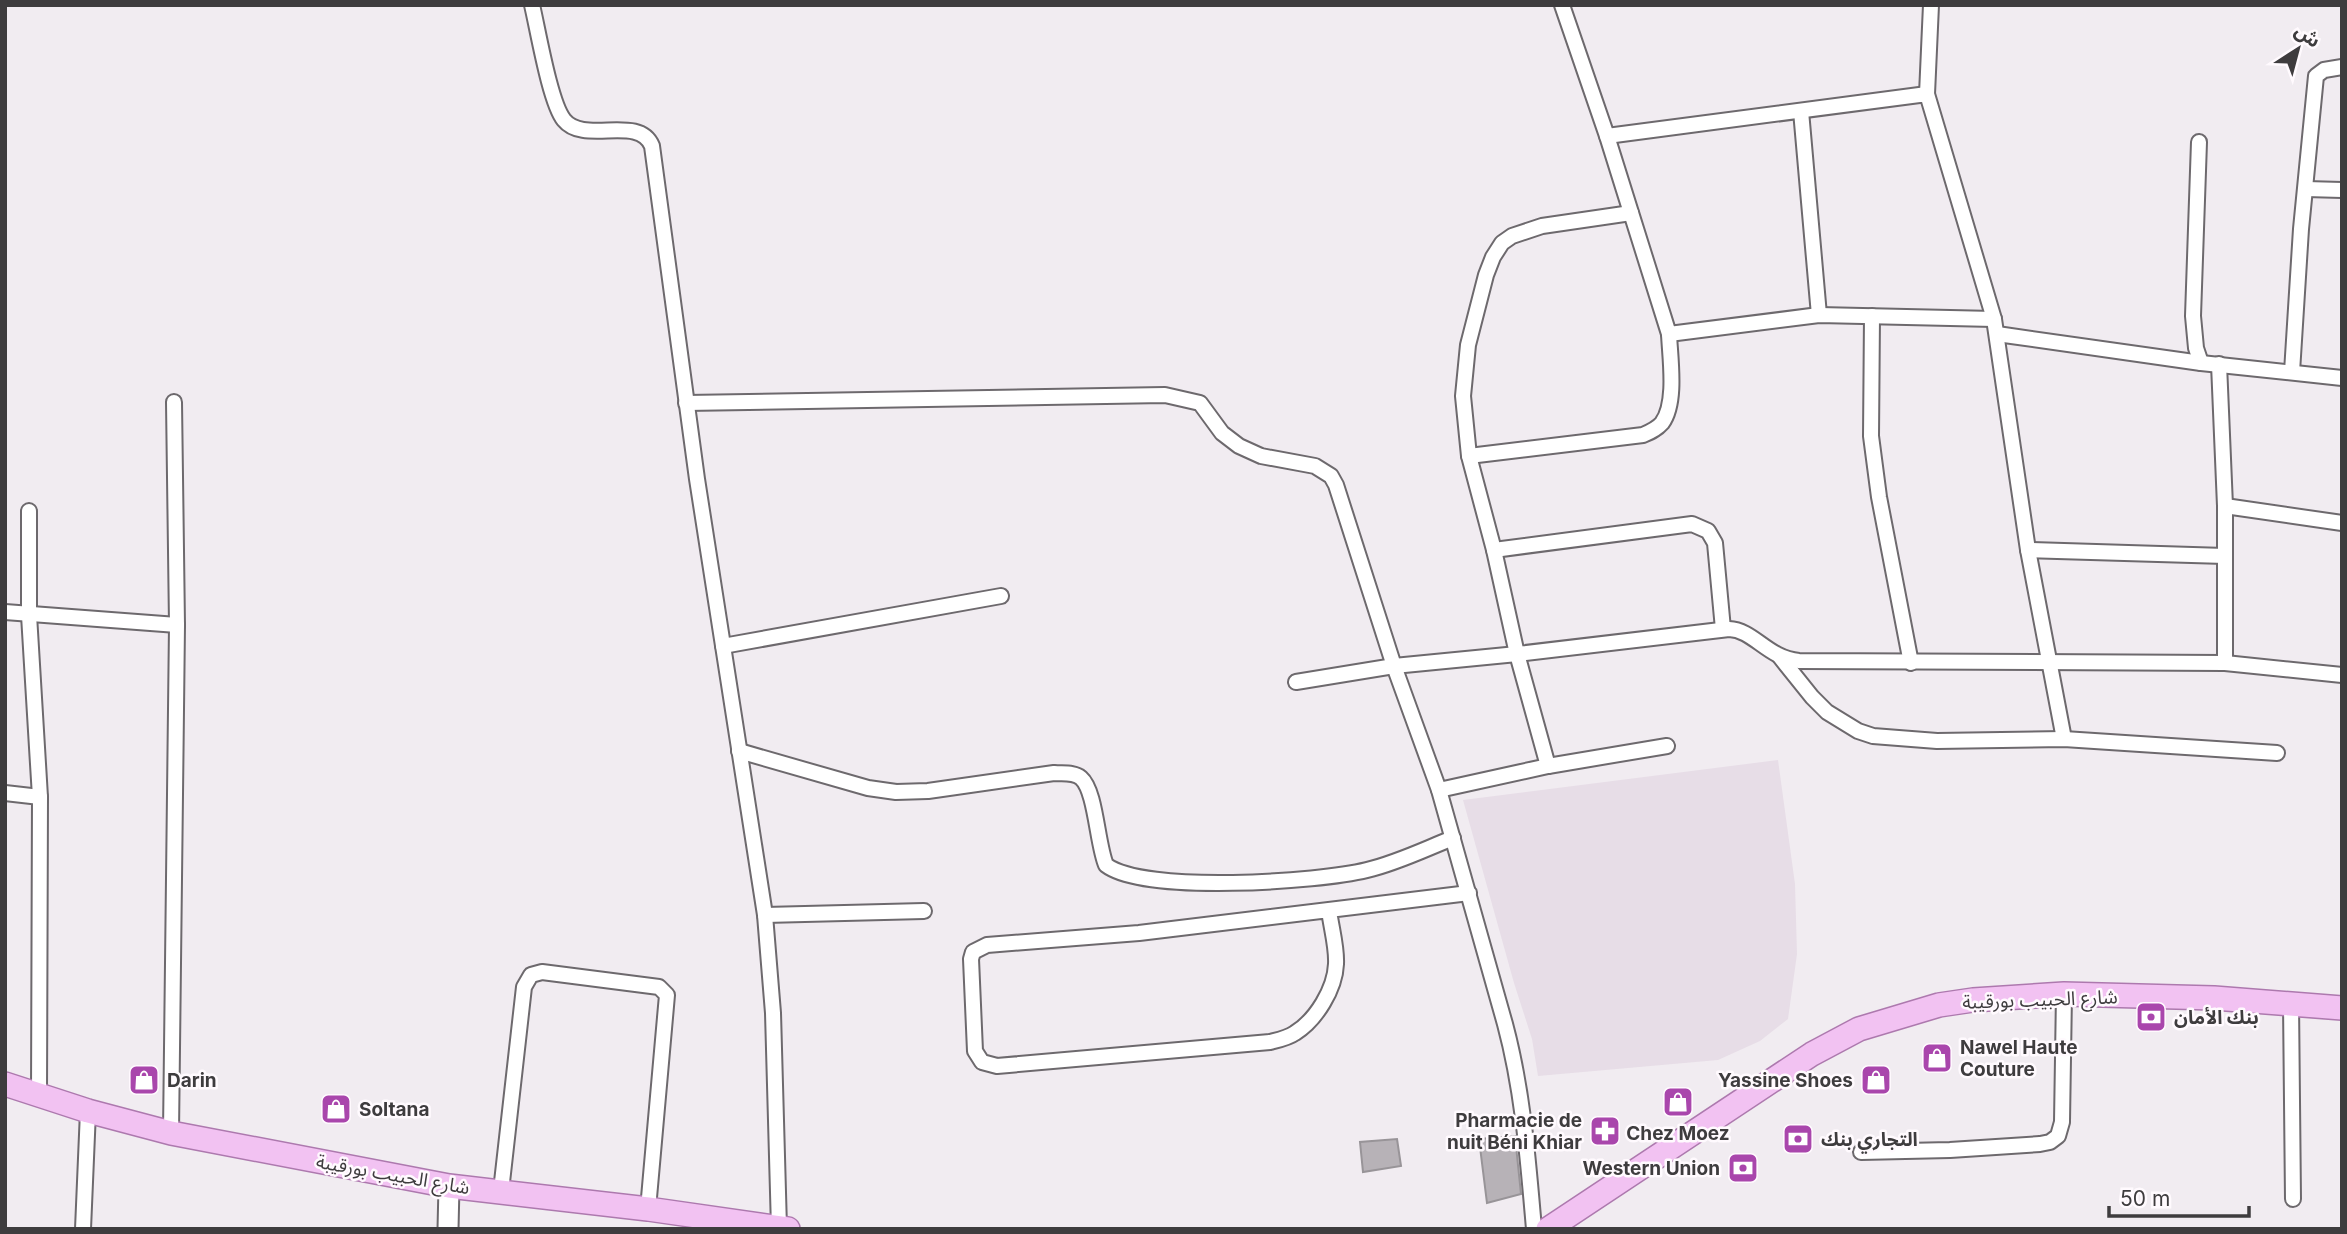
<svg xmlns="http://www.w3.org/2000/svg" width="2347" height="1234" font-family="Inter,'Noto Sans Arabic',sans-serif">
	<rect width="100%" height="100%" fill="#f1ecf1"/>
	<polygon fill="#e7dde7" points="1778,760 1795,884 1797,954 1788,1019 1760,1041 1718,1060 1538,1076 1532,1039 1514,983 1463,800"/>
	<g fill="#b7b2b7" stroke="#989498" stroke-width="2">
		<polygon points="1515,1136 1521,1194 1487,1203 1479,1139"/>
		<polygon points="1397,1139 1401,1166 1363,1172 1360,1142"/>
	</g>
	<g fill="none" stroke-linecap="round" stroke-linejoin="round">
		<g stroke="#6d696d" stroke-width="18">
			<g id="minor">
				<path d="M 532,5 C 538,30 550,103 564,120 C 584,145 639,114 652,146 L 697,479 L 765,915 L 773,1013 L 779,1228"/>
				<polyline points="1562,5 1607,136 1669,334 1819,315 1994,319"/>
				<polyline points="1927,94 1931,5"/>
				<polyline points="1801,111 1819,315"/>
				<polyline points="1607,136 1927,94 1994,319 2028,550 2064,739"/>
				<polyline points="2199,142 2193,316 2196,348 2201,363"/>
				<polyline points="2306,189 2342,190"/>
				<polyline points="1872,316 1871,436 1879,497 1911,663"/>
				<polyline points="1997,334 2201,363 2342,378"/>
				<polyline points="2219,364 2225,506 2225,663"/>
				<polyline points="2292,372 2301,229 2316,76 2324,70 2342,67"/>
				<path d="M 686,403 L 1165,395 L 1200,403 L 1222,433 L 1239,446 L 1261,456 L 1315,466 L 1331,476 L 1336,485 L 1394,666 L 1439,790 L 1505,1024 C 1523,1091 1528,1160 1534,1229"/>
				<path d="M 1469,456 L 1643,435 C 1650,432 1657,429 1662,423 C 1677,403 1670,358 1669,334"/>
				<polyline points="2225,506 2342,523"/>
				<polyline points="29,511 29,615 40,797 39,1096"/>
				<polyline points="1494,550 1692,524 1708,531 1715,543 1723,629"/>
				<polyline points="2028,550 2225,556"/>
				<polyline points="5,612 177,625"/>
				<polyline points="723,646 1001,596"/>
				<polyline points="1780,657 1812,697 1827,712 1858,731 1873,736 1937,741 2064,739 2277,753"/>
				<path d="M 1296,682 L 1394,666 L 1517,654 L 1729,629 C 1754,630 1767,658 1799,661 L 2225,663 L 2342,675"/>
				<path d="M 739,751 L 868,788 L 896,792 L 928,791 L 1054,773 C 1063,774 1074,772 1081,778 C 1096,791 1097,844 1106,865 C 1144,894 1319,882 1367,870 C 1397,863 1425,849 1453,838"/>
				<polyline points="1548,766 1517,654 1494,550 1469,456 1463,396 1468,345 1486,275 1493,257 1502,243 1512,236 1542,226 1631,213"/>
				<polyline points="1439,790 1548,766 1667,746"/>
				<polyline points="5,793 40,797"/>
				<path d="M 1329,910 C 1331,927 1337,947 1336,964 C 1335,989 1316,1020 1295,1033 C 1288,1038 1278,1040 1270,1042 L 997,1066 L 982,1062 L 975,1051 L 971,959 L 973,952 L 987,945 L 1139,933 L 1469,893"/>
				<polyline points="765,915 924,911"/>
				<polyline points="2291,1003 2293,1199"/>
				<polyline points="171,1133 177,625 174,402"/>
				<polyline points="1861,1152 1950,1150 2040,1144 2050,1142 2058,1136 2062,1122 2064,994"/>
				<polyline points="501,1191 524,987 531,975 542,972 659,987 667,995 648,1209"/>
				<polyline points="83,1229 88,1111"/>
			</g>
		</g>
		<g stroke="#6d696d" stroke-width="23">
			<polyline id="tertiary" points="448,1229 449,1186"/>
		</g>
		<g stroke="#ad79ae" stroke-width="26">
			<g id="primary">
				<polyline points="5,1084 88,1111 171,1133 449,1186 648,1209 788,1229"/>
				<polyline points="1548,1229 1812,1054 1859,1029 1939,1005 1973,1000 2064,994 2214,998 2342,1008"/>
			</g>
		</g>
		<use href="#minor" stroke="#fff" stroke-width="14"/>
		<use href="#tertiary" stroke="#fff" stroke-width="19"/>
		<use href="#primary" stroke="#f2c2f2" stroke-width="23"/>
	</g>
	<defs>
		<g id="bank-square" transform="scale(1.575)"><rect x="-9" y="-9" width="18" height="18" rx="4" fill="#a946ac" stroke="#fffafe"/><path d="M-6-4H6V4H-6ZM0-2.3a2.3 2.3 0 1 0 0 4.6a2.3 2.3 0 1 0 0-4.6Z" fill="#fff"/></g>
		<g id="shop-square" transform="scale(1.575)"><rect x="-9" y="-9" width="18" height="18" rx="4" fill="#a946ac" stroke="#fffafe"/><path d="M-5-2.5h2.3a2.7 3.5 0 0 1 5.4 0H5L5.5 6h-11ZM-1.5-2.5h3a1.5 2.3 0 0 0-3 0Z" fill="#fff"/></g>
		<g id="pharmacy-square" transform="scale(1.575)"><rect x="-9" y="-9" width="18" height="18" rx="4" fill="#a946ac" stroke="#fffafe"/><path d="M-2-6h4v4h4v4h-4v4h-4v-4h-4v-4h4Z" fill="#fff"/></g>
	</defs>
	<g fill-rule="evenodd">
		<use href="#bank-square" x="2151" y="1017"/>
		<use href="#shop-square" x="1937" y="1058"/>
		<use href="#shop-square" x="144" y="1080"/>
		<use href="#shop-square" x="1876" y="1080"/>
		<use href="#shop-square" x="1678" y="1102"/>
		<use href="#shop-square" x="336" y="1109"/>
		<use href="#pharmacy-square" x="1605" y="1131"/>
		<use href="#bank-square" x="1798" y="1139"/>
		<use href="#bank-square" x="1743" y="1168"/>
	</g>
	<g text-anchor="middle" stroke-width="5" stroke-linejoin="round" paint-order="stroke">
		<g font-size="19" fill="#3e3c3e" stroke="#fffafe">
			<text transform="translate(2040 999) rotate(-2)" y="7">شارع الحبيب بورقيبة</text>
			<text transform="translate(393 1174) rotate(10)" y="7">شارع الحبيب بورقيبة</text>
		</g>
		<g font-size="19" font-weight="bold" fill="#3e3c3e" stroke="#fffafe" text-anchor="start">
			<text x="2174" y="1024">بنك الأمان</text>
			<text x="1960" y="1054">Nawel Haute<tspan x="1960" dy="22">Couture</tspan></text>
			<text x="167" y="1087">Darin</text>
			<text x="1853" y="1087" text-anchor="end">Yassine Shoes</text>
			<text x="359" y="1116">Soltana</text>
			<text x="1582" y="1127" text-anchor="end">Pharmacie de<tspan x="1582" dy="22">nuit Béni Khiar</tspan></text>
			<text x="1678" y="1140" text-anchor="middle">Chez Moez</text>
			<text x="1821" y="1146">التجاري بنك</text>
			<text x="1720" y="1175" text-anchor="end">Western Union</text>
		</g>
	</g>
	<rect width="2347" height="1234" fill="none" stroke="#3e3c3e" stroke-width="14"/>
	<g transform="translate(2298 49) rotate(36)" stroke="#fffafe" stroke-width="5" paint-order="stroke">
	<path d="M0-5L12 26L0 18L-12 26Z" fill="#3e3c3e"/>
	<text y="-10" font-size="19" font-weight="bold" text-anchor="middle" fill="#3e3c3e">ش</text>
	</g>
	<path d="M2109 1206v10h140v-10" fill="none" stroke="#3e3c3e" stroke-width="3.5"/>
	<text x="2120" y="1206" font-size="21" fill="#3e3c3e" stroke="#fffafe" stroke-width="5" paint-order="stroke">50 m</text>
</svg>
